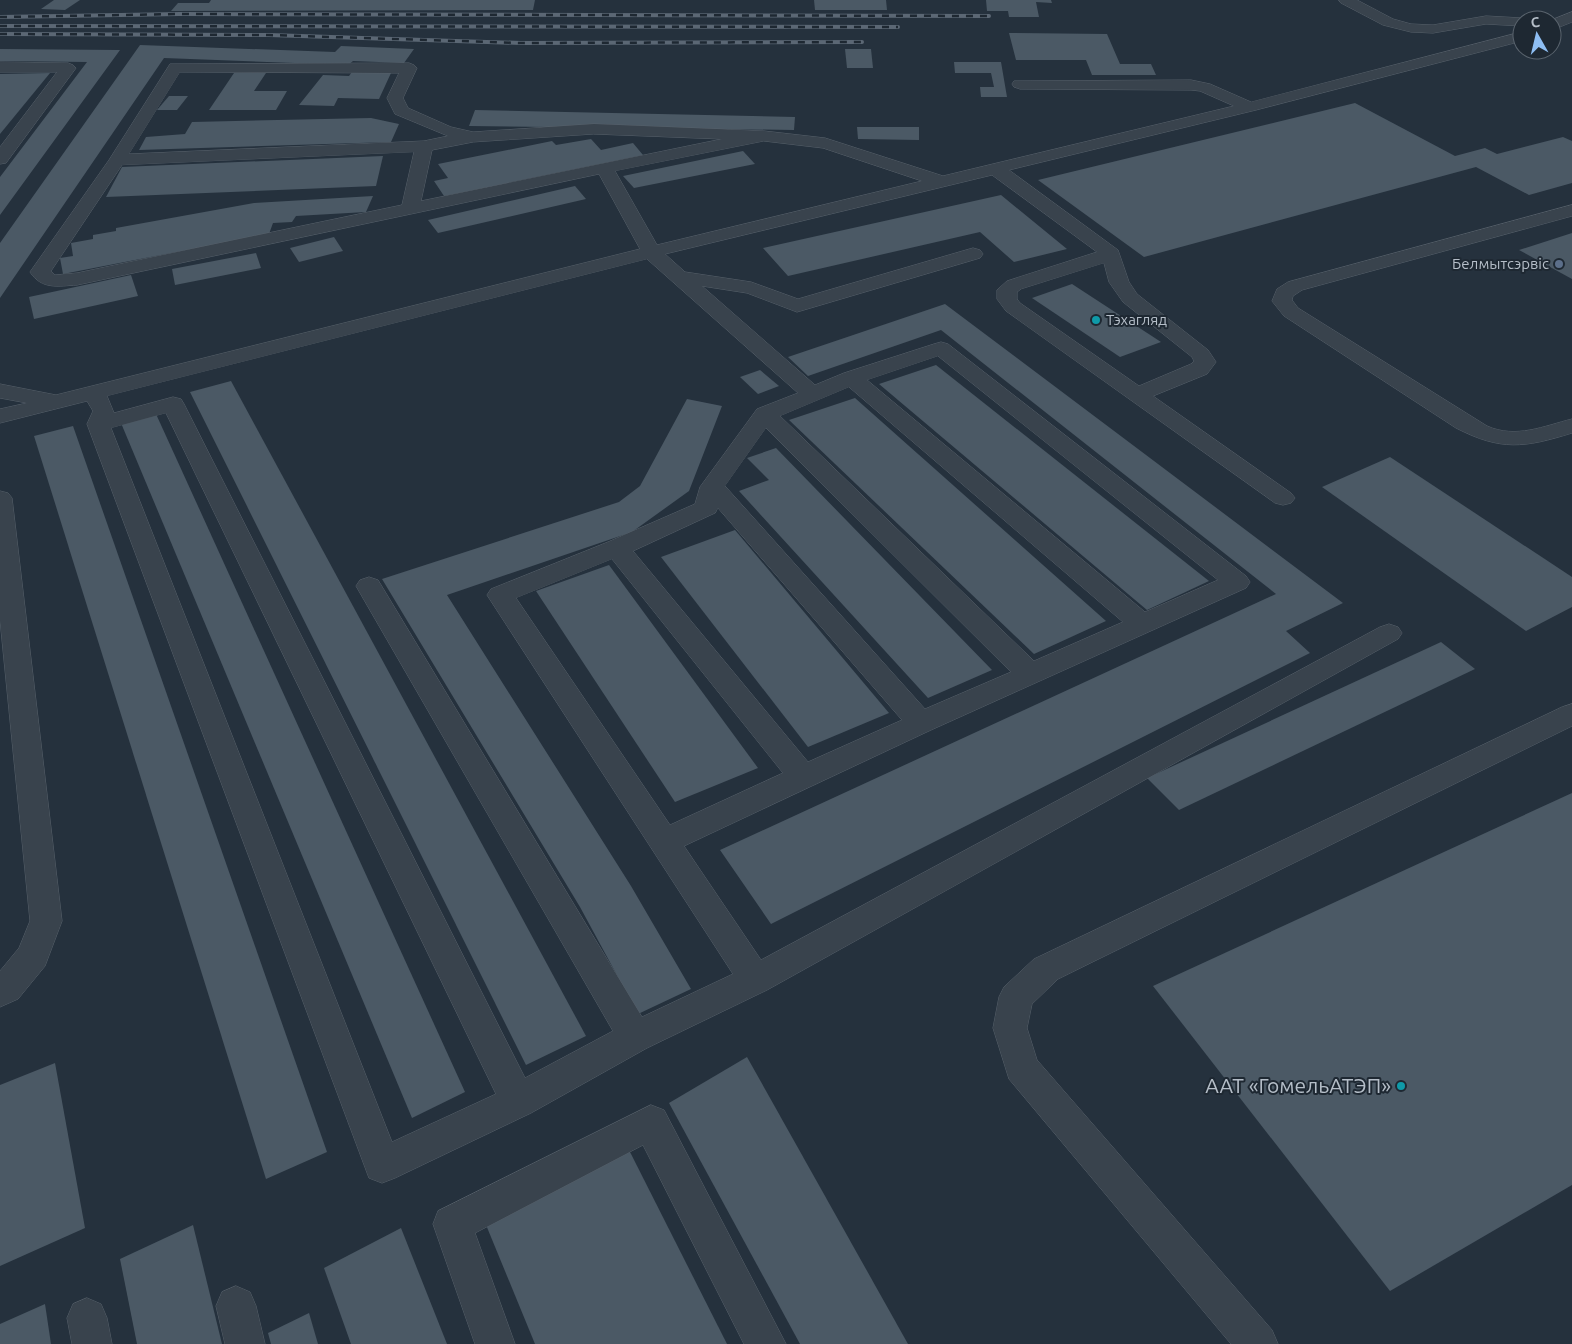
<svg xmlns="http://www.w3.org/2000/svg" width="1572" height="1344" font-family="Ubuntu,sans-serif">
	<rect width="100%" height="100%" fill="#25313d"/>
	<g fill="#4b5965">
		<polygon points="54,0 80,0 65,10 41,9"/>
		<polygon points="211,0 535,0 533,10 171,11 178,3 209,3"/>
		<polygon points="814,0 886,0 887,10 815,10"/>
		<polygon points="986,0 1051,0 1052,3 1036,2 1039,17 1009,17 1008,11 987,11"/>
		<polygon points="1009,33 1107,34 1120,64 1151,64 1156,75 1092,75 1086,60 1016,60"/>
		<polygon points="140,45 335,52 341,46 414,49 404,63 353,61 348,65 164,58 0,298 0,243"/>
		<polygon points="0,49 120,50 0,215 0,177 87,62 0,61"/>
		<polygon points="845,49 871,49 873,68 847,68"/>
		<polygon points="954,62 1001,62 1007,97 981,97 980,87 994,87 991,73 955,73"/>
		<polygon points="352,72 391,73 379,99 338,98 334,106 299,105 323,75 349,76"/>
		<polygon points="50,73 0,134 0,74"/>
		<polygon points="234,73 266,73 254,91 287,91 276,110 209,110"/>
		<polygon points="169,96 188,96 177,110 157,110"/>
		<polygon points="1355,103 1455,156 1485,148 1497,154 1563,137 1572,141 1572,183 1529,195 1476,167 1144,257 1038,180"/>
		<polygon points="475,110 795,117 794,130 469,126"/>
		<polygon points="371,118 399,124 391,142 139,150 146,137 185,134 192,122"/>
		<polygon points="857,127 919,127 919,140 858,139"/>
		<polygon points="591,139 601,150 633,143 643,155 444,196 434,181 448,178 438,164 552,141 556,145"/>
		<polygon points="743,151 755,164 634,188 623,176"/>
		<polygon points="383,156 376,186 106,197 122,167"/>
		<polygon points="575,186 586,199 438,233 428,220"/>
		<polygon points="1001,195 1067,249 1014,262 980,232 788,276 763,248"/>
		<polygon points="373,196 366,212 296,216 292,222 273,223 269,234 63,274 60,258 73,256 71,243 93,239 93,235 116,231 116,228 254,203"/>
		<polygon points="1572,233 1572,279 1519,250"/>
		<polygon points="334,237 343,251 299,262 290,248"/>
		<polygon points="256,253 261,268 175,285 172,269"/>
		<polygon points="131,275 138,296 34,319 29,297"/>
		<polygon points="1072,284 1161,342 1120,357 1032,298"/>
		<polygon points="945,304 1343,603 1286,631 1310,653 771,924 720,850 1276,594 941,330 808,376 788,357"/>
		<polygon points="936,365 1209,581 1147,610 879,384"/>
		<polygon points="760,370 779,386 758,394 740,377"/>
		<polygon points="231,381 586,1036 526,1065 190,392"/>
		<polygon points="855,398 1106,621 1034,654 789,420"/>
		<polygon points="687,399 722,406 689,491 632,532 447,595 631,886 691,989 638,1014 580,907 382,579 619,502 640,486"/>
		<polygon points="156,414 465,1092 412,1118 121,423"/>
		<polygon points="73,426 327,1152 266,1179 34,436"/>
		<polygon points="776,448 992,670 928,698 739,491 769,480 747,458"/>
		<polygon points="1390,457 1572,577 1572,607 1526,631 1322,487"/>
		<polygon points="735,530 889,713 808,747 661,557"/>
		<polygon points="609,565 758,768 675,802 536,591"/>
		<polygon points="1441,642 1475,669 1179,810 1147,778"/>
		<polygon points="1572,793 1572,1185 1390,1291 1153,986"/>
		<polygon points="747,1057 908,1344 800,1344 669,1103"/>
		<polygon points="55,1063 85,1228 0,1266 0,1085"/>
		<polygon points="628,1148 727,1344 535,1344 484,1220"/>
		<polygon points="193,1225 222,1344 137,1344 120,1259"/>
		<polygon points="401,1228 447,1344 351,1344 324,1268"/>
		<polygon points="45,1304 51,1344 0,1344 0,1324"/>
		<polygon points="309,1313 318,1344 271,1344 268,1333"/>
	</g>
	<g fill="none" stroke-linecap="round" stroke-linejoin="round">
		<g stroke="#57616b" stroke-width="1">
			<g id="service">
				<polygon points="1339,0 1357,0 1393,19 1411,24 1433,25 1486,16 1522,18 1528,20 1522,20 1522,26 1486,24 1433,33 1411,32 1383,25 1341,3"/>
				<polygon points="1572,12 1572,22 1552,30 1552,20"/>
				<path d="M 1522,32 L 1522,41 L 1256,110 L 1009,170 L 1118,250 L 1129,282 L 1137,294 L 1208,350 L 1216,362 L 1207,374 L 1153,396 L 1291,493 L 1295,498 L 1291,503 L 1283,505 L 1275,503 L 1006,311 L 997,299 L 997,290 L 1007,281 L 1097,252 L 992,175 L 665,254 L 685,272 L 751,282 L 798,299 L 966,250 L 973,248 L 980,250 L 983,254 L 980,258 L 797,312 L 747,293 L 702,286 L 815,385 L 844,373 L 934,344 L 941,342 L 948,344 L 1246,576 L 1250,582 L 1246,588 L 931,730 L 684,846 L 761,960 L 1380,627 L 1389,624 L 1398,627 L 1402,633 L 1398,639 L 767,990 L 647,1048 L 531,1113 L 395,1178 L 382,1183 L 369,1178 L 87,424 L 93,411 L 87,401 L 0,423 L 0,409 L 27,403 L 0,398 L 0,384 L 56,395 L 640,249 L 599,174 L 77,285 C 58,286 42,290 30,272 L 109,160 L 170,64 L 409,63 L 414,65 L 417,68 L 403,98 L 408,108 L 451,127 L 473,132 L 594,124 L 764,131 L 825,138 L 943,176 L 1234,106 L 1200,91 L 1191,90 L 1020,89 L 1014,87 L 1012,84 L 1014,81 L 1191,80 L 1210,84 L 1251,102 ZM 180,72 L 399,73 L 387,98 L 395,114 L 448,136 L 424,141 L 129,154 ZM 594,134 L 722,139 L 421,201 L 432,150 L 473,142 ZM 764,141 L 823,148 L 922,181 L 657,245 L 615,171 ZM 414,152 L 402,205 L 77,273 L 55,275 L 51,271 L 122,165 ZM 647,259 L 798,393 L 757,409 L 700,487 L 695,504 L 608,542 L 491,589 L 487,595 L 733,974 L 642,1017 L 378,580 L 369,577 L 360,580 L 356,586 L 613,1031 L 525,1078 L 184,404 L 181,399 L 173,397 L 114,413 L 107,396 ZM 1104,263 L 1109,282 L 1123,302 L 1192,357 L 1194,361 L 1191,364 L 1139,386 L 1020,303 L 1017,299 L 1017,292 L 1021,289 ZM 938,356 L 1218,580 L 1145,612 L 867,380 ZM 849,387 L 1123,622 L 1034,661 L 780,416 ZM 166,413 L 496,1094 L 392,1142 L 111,428 ZM 766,428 L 1011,672 L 925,709 L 725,486 ZM 718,508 L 902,720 L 808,762 L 633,551 L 715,513 ZM 612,559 L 783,773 L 670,825 L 516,598 Z"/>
				<polygon points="0,62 68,63 73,65 76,68 6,163 0,164 0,147 57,72 0,72"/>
				<path d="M 1572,205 L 1572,216 L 1302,290 L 1293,296 L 1292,300 L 1298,308 L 1487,426 C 1516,439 1544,426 1572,419 L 1572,433 C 1524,448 1501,451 1456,428 L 1284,316 L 1272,301 L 1277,289 L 1288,282 Z"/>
				<polygon points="0,491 8,493 12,498 62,921 45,966 18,999 0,1007 0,971 19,948 30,921 0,620"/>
				<polygon points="1572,704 1572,726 1058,979 1032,1004 1027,1028 1037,1060 1272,1330 1278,1344 1231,1344 1009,1079 993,1028 999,997 1004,987 1034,959 1562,707"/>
				<polygon points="651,1105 664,1110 786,1344 744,1344 643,1145 475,1233 515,1344 475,1344 433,1224 438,1211"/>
				<polygon points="236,1286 250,1292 256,1306 265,1344 225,1344 216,1306 222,1292"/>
				<polygon points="87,1298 101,1304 107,1318 112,1344 72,1344 67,1318 73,1304"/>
			</g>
		</g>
		<use href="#service" fill="#39434d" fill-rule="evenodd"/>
		<g stroke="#5b6774" stroke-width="4">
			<g id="rail">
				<polyline points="0,17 180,14 989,16"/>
				<polyline points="0,26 898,27"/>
				<polyline points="0,34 269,35 521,43 862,42"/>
			</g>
		</g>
		<use href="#rail" stroke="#1e2832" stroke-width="2.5" stroke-dasharray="7" stroke-linecap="butt"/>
	</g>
	<circle fill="#5c6f8a" stroke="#1e2832" stroke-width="2" cx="1559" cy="264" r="5"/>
	<g fill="#0f9aa8" stroke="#1e2832" stroke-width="2">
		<circle cx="1096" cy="320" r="5"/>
		<circle cx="1401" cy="1086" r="5"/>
	</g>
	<g text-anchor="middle" stroke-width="4" stroke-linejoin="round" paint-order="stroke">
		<g font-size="15" fill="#b5bec8" stroke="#1e2832" text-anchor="end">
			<text x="1549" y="269">Белмытсэрвіс</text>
			<text x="1106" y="325" text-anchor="start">Тэхагляд</text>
		</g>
		<g font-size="21" fill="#b5bec8" stroke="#1e2832" text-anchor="end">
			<text x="1391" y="1093">ААТ «ГомельАТЭП»</text>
		</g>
	</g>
	<g transform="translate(1537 35) rotate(352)"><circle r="24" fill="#1e2832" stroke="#5a646e"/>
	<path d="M0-4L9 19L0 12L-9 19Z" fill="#8ebef3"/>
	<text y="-8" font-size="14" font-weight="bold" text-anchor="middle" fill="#b5bec8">С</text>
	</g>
</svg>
